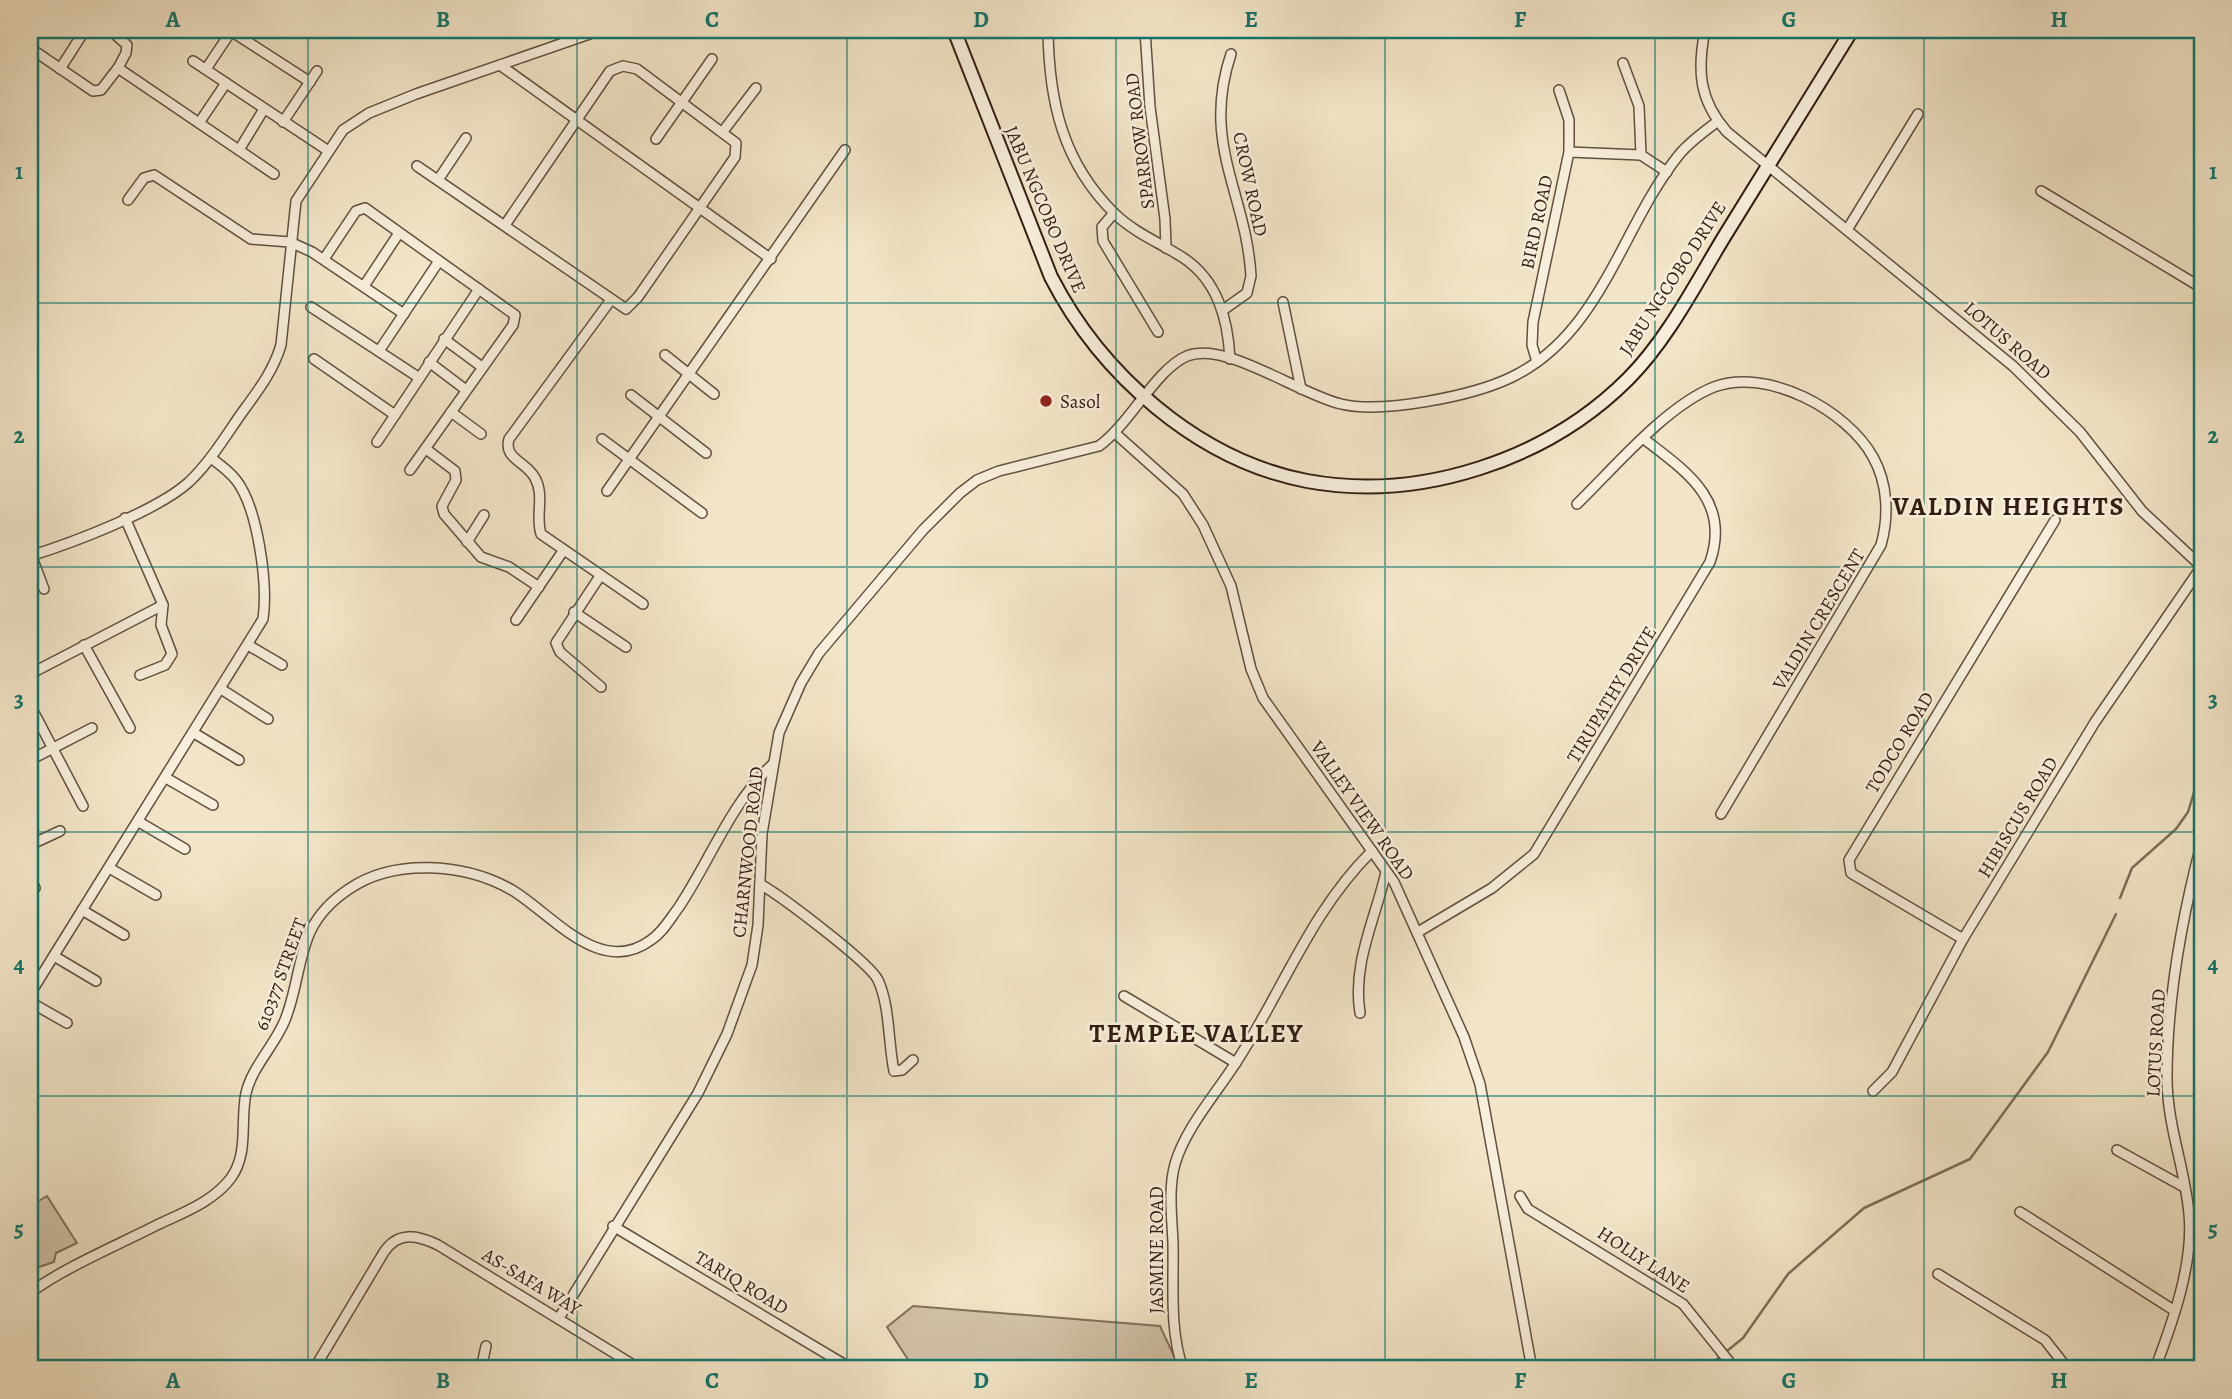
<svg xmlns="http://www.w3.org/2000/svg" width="2232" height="1399" font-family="Alegreya,serif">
	<rect width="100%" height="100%" fill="#f2e5c7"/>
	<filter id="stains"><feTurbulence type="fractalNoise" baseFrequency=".00286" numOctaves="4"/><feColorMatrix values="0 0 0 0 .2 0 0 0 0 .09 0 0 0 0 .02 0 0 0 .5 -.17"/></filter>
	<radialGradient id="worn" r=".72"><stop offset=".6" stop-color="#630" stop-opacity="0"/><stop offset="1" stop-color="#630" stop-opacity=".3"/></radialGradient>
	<g fill="#d2c3a8" stroke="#82705d" stroke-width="2">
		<polygon points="47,1196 77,1243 56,1253 54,1262 30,1270 30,1206"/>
		<polygon points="913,1306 1160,1326 1180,1369 914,1369 887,1327"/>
	</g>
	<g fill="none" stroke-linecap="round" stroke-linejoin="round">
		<g stroke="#7f6c59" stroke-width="2.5">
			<polyline points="2120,898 2132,868 2176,829 2188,812 2202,766"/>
			<polyline points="1705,1369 1743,1338 1788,1274 1864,1208 1970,1159 2048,1052 2116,914"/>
		</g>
		<g stroke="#634f3f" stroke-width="12">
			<g id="street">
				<polyline points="110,30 127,45 126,53 118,68 274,174"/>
				<path d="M 1048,30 C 1049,101 1062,162 1115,214 C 1135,233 1160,243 1182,257 C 1218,280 1228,320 1230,359"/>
				<polyline points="1145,30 1150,107 1165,219 1166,248"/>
				<path d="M 1705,30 C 1697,71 1699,100 1727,132 L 2013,366 L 2080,432 L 2142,511 L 2202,567"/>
				<polyline points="231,31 310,82"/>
				<polyline points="30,48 93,91 101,90 118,68"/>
				<polyline points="193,61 327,150"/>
				<polyline points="1623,63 1639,106 1641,155"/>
				<polyline points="500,65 771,259"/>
				<polyline points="60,69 85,30"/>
				<polyline points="206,69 232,30"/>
				<polyline points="283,122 317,71"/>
				<polyline points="199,123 226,83"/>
				<polyline points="724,130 756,88"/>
				<polyline points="656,139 712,59"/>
				<polyline points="239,150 264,109"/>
				<polyline points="1569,152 1641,155"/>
				<polyline points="1641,155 1667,172"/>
				<polyline points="417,166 626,309 638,297 735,157 736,143 637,69 623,66 610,71 505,225"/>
				<polyline points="438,180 466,138"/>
				<polyline points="2041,191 2202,288"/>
				<polyline points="128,200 144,178 154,175 251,239 290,242 312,252 404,314"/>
				<polyline points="1114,213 1102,227 1103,241 1158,332"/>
				<polyline points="1847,230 1918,114"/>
				<polyline points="324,259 356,211 365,208 515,315 513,325 410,470"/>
				<polyline points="364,286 399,233"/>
				<path d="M 610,301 L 509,439 C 503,459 527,462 535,478 C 545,496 535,516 541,534 L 643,604"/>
				<polyline points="1283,302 1301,389"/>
				<polyline points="311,307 418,377"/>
				<path d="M 1223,310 L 1247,293 L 1251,276 C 1246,192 1201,144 1231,54"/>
				<polyline points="444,339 482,367"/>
				<polyline points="379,351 439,261"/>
				<polyline points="665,355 714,394"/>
				<polyline points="314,359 395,415"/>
				<polyline points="429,362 466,390"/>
				<polyline points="1537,362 1532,345 1533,322 1569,152 1569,120 1559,90"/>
				<polyline points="631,395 706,453"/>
				<polyline points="451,412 481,434"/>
				<polyline points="1116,434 1183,494 1203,525 1231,586 1251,669 1263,698 1394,882 1464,1037 1480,1084 1532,1369"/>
				<polyline points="602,439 702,513"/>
				<polyline points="377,442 479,289"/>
				<polyline points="426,449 455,471 456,480 442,506 444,514 481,557 509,567 539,587"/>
				<polyline points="607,491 845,150"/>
				<path d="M 1577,504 C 1615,467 1666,406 1714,387 C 1767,367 1847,410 1873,457 C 1888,484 1889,516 1881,545 L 1721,814"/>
				<polyline points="125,518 163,605 161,625 172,654 165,665 140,675"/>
				<polyline points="467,542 484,515"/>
				<polyline points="30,552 44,589"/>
				<path d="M 30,556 C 72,543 157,511 189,482 C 210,462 225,437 241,414 C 257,392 273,372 281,345 L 296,201 L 343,130 L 369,113 L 416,94 L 601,30"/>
				<polyline points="600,576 556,643 560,652 601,687"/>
				<polyline points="574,612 626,647"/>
				<polyline points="516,620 563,551"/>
				<polyline points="84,645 130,728"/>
				<polyline points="248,645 282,665"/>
				<polyline points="30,674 163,605"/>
				<polyline points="221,689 268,719"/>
				<polyline points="30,705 83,806"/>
				<polyline points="194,733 239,760"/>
				<polyline points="30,760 92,728"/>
				<polyline points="166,778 213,805"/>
				<polyline points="139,822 185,849"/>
				<polyline points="30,845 60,831"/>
				<polyline points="111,869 156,895"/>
				<polyline points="30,878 35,888"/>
				<path d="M 760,884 C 781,896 869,962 878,980 C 890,1006 888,1042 894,1071 L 902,1070 L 913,1060"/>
				<polyline points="82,910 124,935"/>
				<path d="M 1418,932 L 1492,888 L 1534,854 L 1710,562 C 1731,501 1687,472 1644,439"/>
				<polyline points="1963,939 1851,873 1849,860 2055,520"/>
				<polyline points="54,956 96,981"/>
				<path d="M 30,994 L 263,619 C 268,584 258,508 236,480 C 229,471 219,464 211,458"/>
				<polyline points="1124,996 1236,1063"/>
				<polyline points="30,1002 67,1023"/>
				<path d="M 1360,1013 C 1352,964 1375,920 1386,872"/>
				<polyline points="1873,1091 1892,1072 1963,939 2095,722 2202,566"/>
				<polyline points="2117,1150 2184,1187"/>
				<polyline points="1520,1196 1528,1209 1683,1304 1735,1369"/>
				<polyline points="2020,1212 2175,1311"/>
				<polyline points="613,1226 852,1369"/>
				<polyline points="1938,1274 2045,1340 2067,1368"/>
				<path d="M 30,1293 C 63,1268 118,1245 157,1225 C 182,1213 213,1202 231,1178 C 249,1153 240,1121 246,1093 C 252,1067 275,1045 285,1020 C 297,991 298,957 311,930 C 319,914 334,899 349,889 C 394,858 465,863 512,890 C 552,914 600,978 651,940 C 663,932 670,919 679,907 C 711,859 730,804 773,764"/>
				<path d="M 559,1318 L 698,1093 L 727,1034 L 752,965 L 758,925 L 762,834 L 779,733 L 801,683 L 819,653 L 923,530 L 960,493 L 977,480 L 999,471 L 1099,446 C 1130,424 1156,369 1187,356 C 1225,340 1300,395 1341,404 C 1382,414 1473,396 1512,377 C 1601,334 1621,228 1678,156 C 1689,142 1704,132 1718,121"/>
				<path d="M 314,1369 L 384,1252 C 398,1231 417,1235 438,1245 L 640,1369"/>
				<polyline points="481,1369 486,1346"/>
				<path d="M 1183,1369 C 1169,1328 1174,1286 1173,1243 C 1172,1218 1168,1189 1175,1164 C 1185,1129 1215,1095 1235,1064 C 1282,993 1310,912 1372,851"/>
				<polyline points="2064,1369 2106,1369"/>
				<path d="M 2155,1369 C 2172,1324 2194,1263 2189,1214 C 2185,1168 2167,1125 2167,1078 C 2167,999 2182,917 2202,841"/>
			</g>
		</g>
		<g stroke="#331d12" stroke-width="16">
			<path id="secondary" d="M 954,30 L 1051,277 C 1101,374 1197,460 1307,481 C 1420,502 1547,460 1628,379 C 1667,340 1695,285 1724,237 C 1766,168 1809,99 1852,30"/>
		</g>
		<use href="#street" stroke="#f7eedb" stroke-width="9"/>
		<use href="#secondary" stroke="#f7eedb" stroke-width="12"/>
	</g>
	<path fill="none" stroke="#0f766e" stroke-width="2" stroke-opacity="0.55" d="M 308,30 L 308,1369M 577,30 L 577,1369M 847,30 L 847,1369M 1116,30 L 1116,1369M 1385,30 L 1385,1369M 1655,30 L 1655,1369M 1924,30 L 1924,1369M 30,303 L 2202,303M 30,567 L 2202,567M 30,832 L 2202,832M 30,1096 L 2202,1096"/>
	<circle fill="#8f2418" stroke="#f7eedb" stroke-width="2.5" cx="1046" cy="401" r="7"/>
	<g text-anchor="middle" stroke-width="5" stroke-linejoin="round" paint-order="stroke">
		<g font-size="19" fill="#331d12" stroke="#f7eedb">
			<text transform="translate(1139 141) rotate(-97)" y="7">SPARROW ROAD</text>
			<text transform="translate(1251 184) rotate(78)" y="7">CROW ROAD</text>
			<text transform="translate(1046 209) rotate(67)" y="7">JABU NGCOBO DRIVE</text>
			<text transform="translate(1536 222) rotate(-78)" y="7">BIRD ROAD</text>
			<text transform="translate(1672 278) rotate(-57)" y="7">JABU NGCOBO DRIVE</text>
			<text transform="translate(2008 340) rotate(41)" y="7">LOTUS ROAD</text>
			<text transform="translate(1818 619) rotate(-59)" y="7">VALDIN CRESCENT</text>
			<text transform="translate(1611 694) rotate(-59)" y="7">TIRUPATHY DRIVE</text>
			<text transform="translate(1899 742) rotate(-59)" y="7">TODCO ROAD</text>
			<text transform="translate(1363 810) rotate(55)" y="7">VALLEY VIEW ROAD</text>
			<text transform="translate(2017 817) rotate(-59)" y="7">HIBISCUS ROAD</text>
			<text transform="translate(747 852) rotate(-84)" y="7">CHARNWOOD ROAD</text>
			<text transform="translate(280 974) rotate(-70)" y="7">610377 STREET</text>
			<text transform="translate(2155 1043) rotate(-87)" y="7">LOTUS ROAD</text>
			<text transform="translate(1156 1250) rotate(-90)" y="7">JASMINE ROAD</text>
			<text transform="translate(1644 1259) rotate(33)" y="7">HOLLY LANE</text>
			<text transform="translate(532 1281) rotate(31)" y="7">AS-SAFA WAY</text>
			<text transform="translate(742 1282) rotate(31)" y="7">TARIQ ROAD</text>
		</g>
		<g font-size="19" fill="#331d12" stroke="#f7eedb" text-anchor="start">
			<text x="1060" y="408">Sasol</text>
		</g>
		<g font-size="26" font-weight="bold" letter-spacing="2" fill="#331d12" stroke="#f7eedb">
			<text x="2009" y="515">VALDIN HEIGHTS</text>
			<text x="1197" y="1042">TEMPLE VALLEY</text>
		</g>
	</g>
	<rect width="2232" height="1399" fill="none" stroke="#f2e5c7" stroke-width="77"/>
	<rect x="38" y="38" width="2156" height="1322" fill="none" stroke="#0f766e" stroke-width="2.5"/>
	<g font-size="23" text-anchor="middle" font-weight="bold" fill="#0f766e">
		<text x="173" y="27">A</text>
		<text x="443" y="27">B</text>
		<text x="712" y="27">C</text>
		<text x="981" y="27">D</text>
		<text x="1251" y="27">E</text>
		<text x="1520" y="27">F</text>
		<text x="1789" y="27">G</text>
		<text x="2059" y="27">H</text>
		<text x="19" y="179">1</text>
		<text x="2213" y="179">1</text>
		<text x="19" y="443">2</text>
		<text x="2213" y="443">2</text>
		<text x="19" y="707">3</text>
		<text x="2213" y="707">3</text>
		<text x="19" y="972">4</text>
		<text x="2213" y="972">4</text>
		<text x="19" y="1236">5</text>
		<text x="2213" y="1236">5</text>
		<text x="173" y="1388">A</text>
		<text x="443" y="1388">B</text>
		<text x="712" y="1388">C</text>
		<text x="981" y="1388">D</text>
		<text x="1251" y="1388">E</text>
		<text x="1520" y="1388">F</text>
		<text x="1789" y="1388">G</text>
		<text x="2059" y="1388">H</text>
	</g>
	<rect width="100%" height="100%" filter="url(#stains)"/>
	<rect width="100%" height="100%" fill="url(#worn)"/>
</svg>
